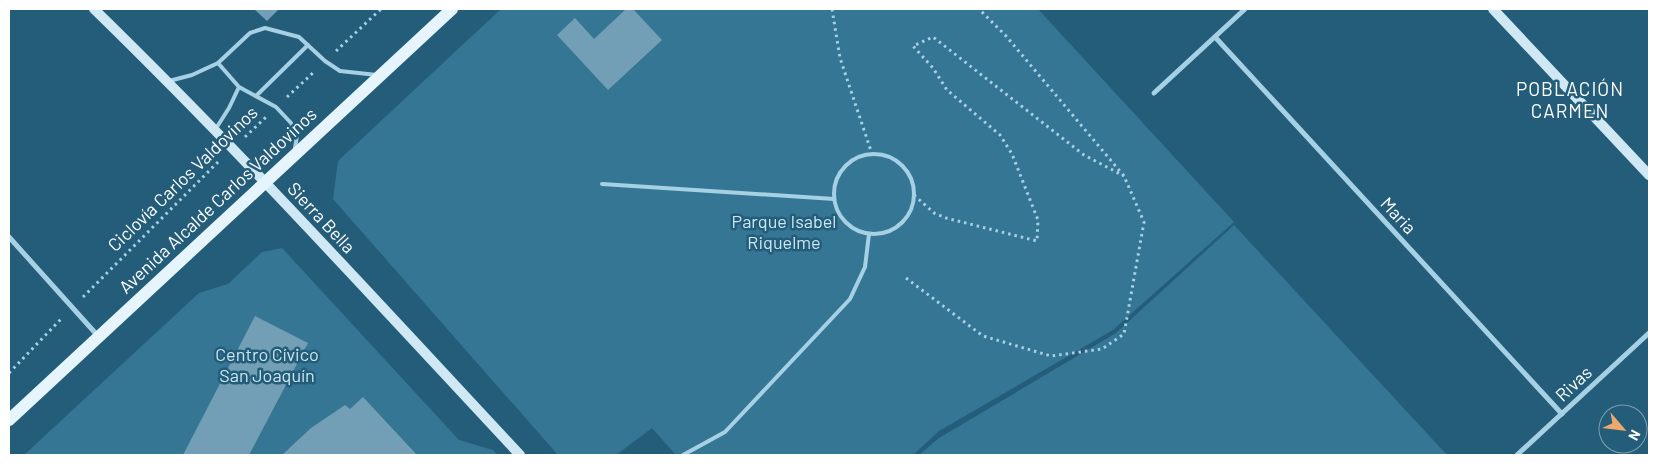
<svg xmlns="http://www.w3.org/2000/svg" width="1658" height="464" font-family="Barlow,sans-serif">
	<rect width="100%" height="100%" fill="#245d79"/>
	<g fill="#357694">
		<polygon points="501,9 1038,9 1234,222 1113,330 939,431 913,455 676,455 652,428 616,455 558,455 333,199 338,161"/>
		<polygon points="1234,225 1447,455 919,455 939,438 1116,333"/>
		<polygon points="282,248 459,440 493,450 498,455 24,455 199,293 228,284 262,252"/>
	</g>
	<g fill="#729fb5">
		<polygon points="254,9 279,9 267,21"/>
		<polygon points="626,9 633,9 662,40 608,90 557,35 575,18 594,39"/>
		<polygon points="255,316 308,343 249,455 183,455"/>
		<polygon points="363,397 417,455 282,455 311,428 345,405 350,409"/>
	</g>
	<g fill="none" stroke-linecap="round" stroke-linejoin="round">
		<g stroke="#a6d0e4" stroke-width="3" stroke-dasharray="2.5 4" stroke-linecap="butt">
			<polyline points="832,9 840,58 872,154"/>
			<polyline points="336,51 381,9"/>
			<polyline points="287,97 315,71"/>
			<polyline points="245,137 266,117"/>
			<polyline points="914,195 934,213 946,218 1037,241 1038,220 1012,154 1000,135 947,90 933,68 913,46 933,37 1084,155 1124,176"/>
			<polyline points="906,278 983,336 1051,356 1102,349 1124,334 1144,222 1124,176 1006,36 979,9"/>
			<polyline points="83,297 220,160"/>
			<polyline points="9,373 61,319"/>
		</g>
		<g stroke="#a6d0e4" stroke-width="4">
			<polyline points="218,63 239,87 276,107 291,123 297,136 295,148"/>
			<polyline points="169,81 192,75 218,63 250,33 265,28 299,37 325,61 340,71 377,75"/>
			<polyline points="256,96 308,45"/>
			<polyline points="215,130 229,108 239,87"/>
			<circle cx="874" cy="194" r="40"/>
			<polyline points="602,184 834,199"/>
			<polyline points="683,455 725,432 850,299 865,267 869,234"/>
		</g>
		<g stroke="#a6d0e4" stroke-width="5">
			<polyline points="1215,37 1562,414"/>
			<polyline points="1154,93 1245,9"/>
			<polyline points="9,237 98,336"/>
			<polyline points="1517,455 1649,333"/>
		</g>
		<g stroke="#cfe8f4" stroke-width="10">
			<path d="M 94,9 C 241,152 380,305 520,455"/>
			<polyline points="1493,9 1649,175"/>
		</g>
		<polyline stroke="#e6f4fc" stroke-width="12" points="9,420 452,9"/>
	</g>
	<g text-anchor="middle" stroke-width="5" stroke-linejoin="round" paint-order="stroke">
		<g font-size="18" fill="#fff" stroke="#245d79">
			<text transform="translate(183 179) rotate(-44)" y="6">Ciclovía Carlos Valdovinos</text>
			<text transform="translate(218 201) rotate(-43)" y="6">Avenida Alcalde Carlos Valdovinos</text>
			<text transform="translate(1398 216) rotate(47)" y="6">Maria</text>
			<text transform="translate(321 218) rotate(47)" y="6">Sierra Bella</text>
			<text transform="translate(1574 384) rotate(-43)" y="6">Rivas</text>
		</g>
		<g font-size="18" fill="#c9e6f3" stroke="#245d79">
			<text x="784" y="228">Parque Isabel<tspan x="784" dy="21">Riquelme</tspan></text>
			<text x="267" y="361">Centro Cívico<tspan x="267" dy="21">San Joaquín</tspan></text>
		</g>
		<g font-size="19" letter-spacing="1" fill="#fff" stroke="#245d79">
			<text x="1570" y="96">POBLACIÓN<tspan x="1570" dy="22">CARMEN</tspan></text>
		</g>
	</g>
	<rect width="1658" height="464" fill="none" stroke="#ffffff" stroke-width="20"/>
	<g transform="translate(1623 429) rotate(118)"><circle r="24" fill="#245d79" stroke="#7c9eaf"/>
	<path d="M0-4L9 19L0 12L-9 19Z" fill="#eda96b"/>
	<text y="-8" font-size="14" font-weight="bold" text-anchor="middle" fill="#ffffff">N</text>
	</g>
</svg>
